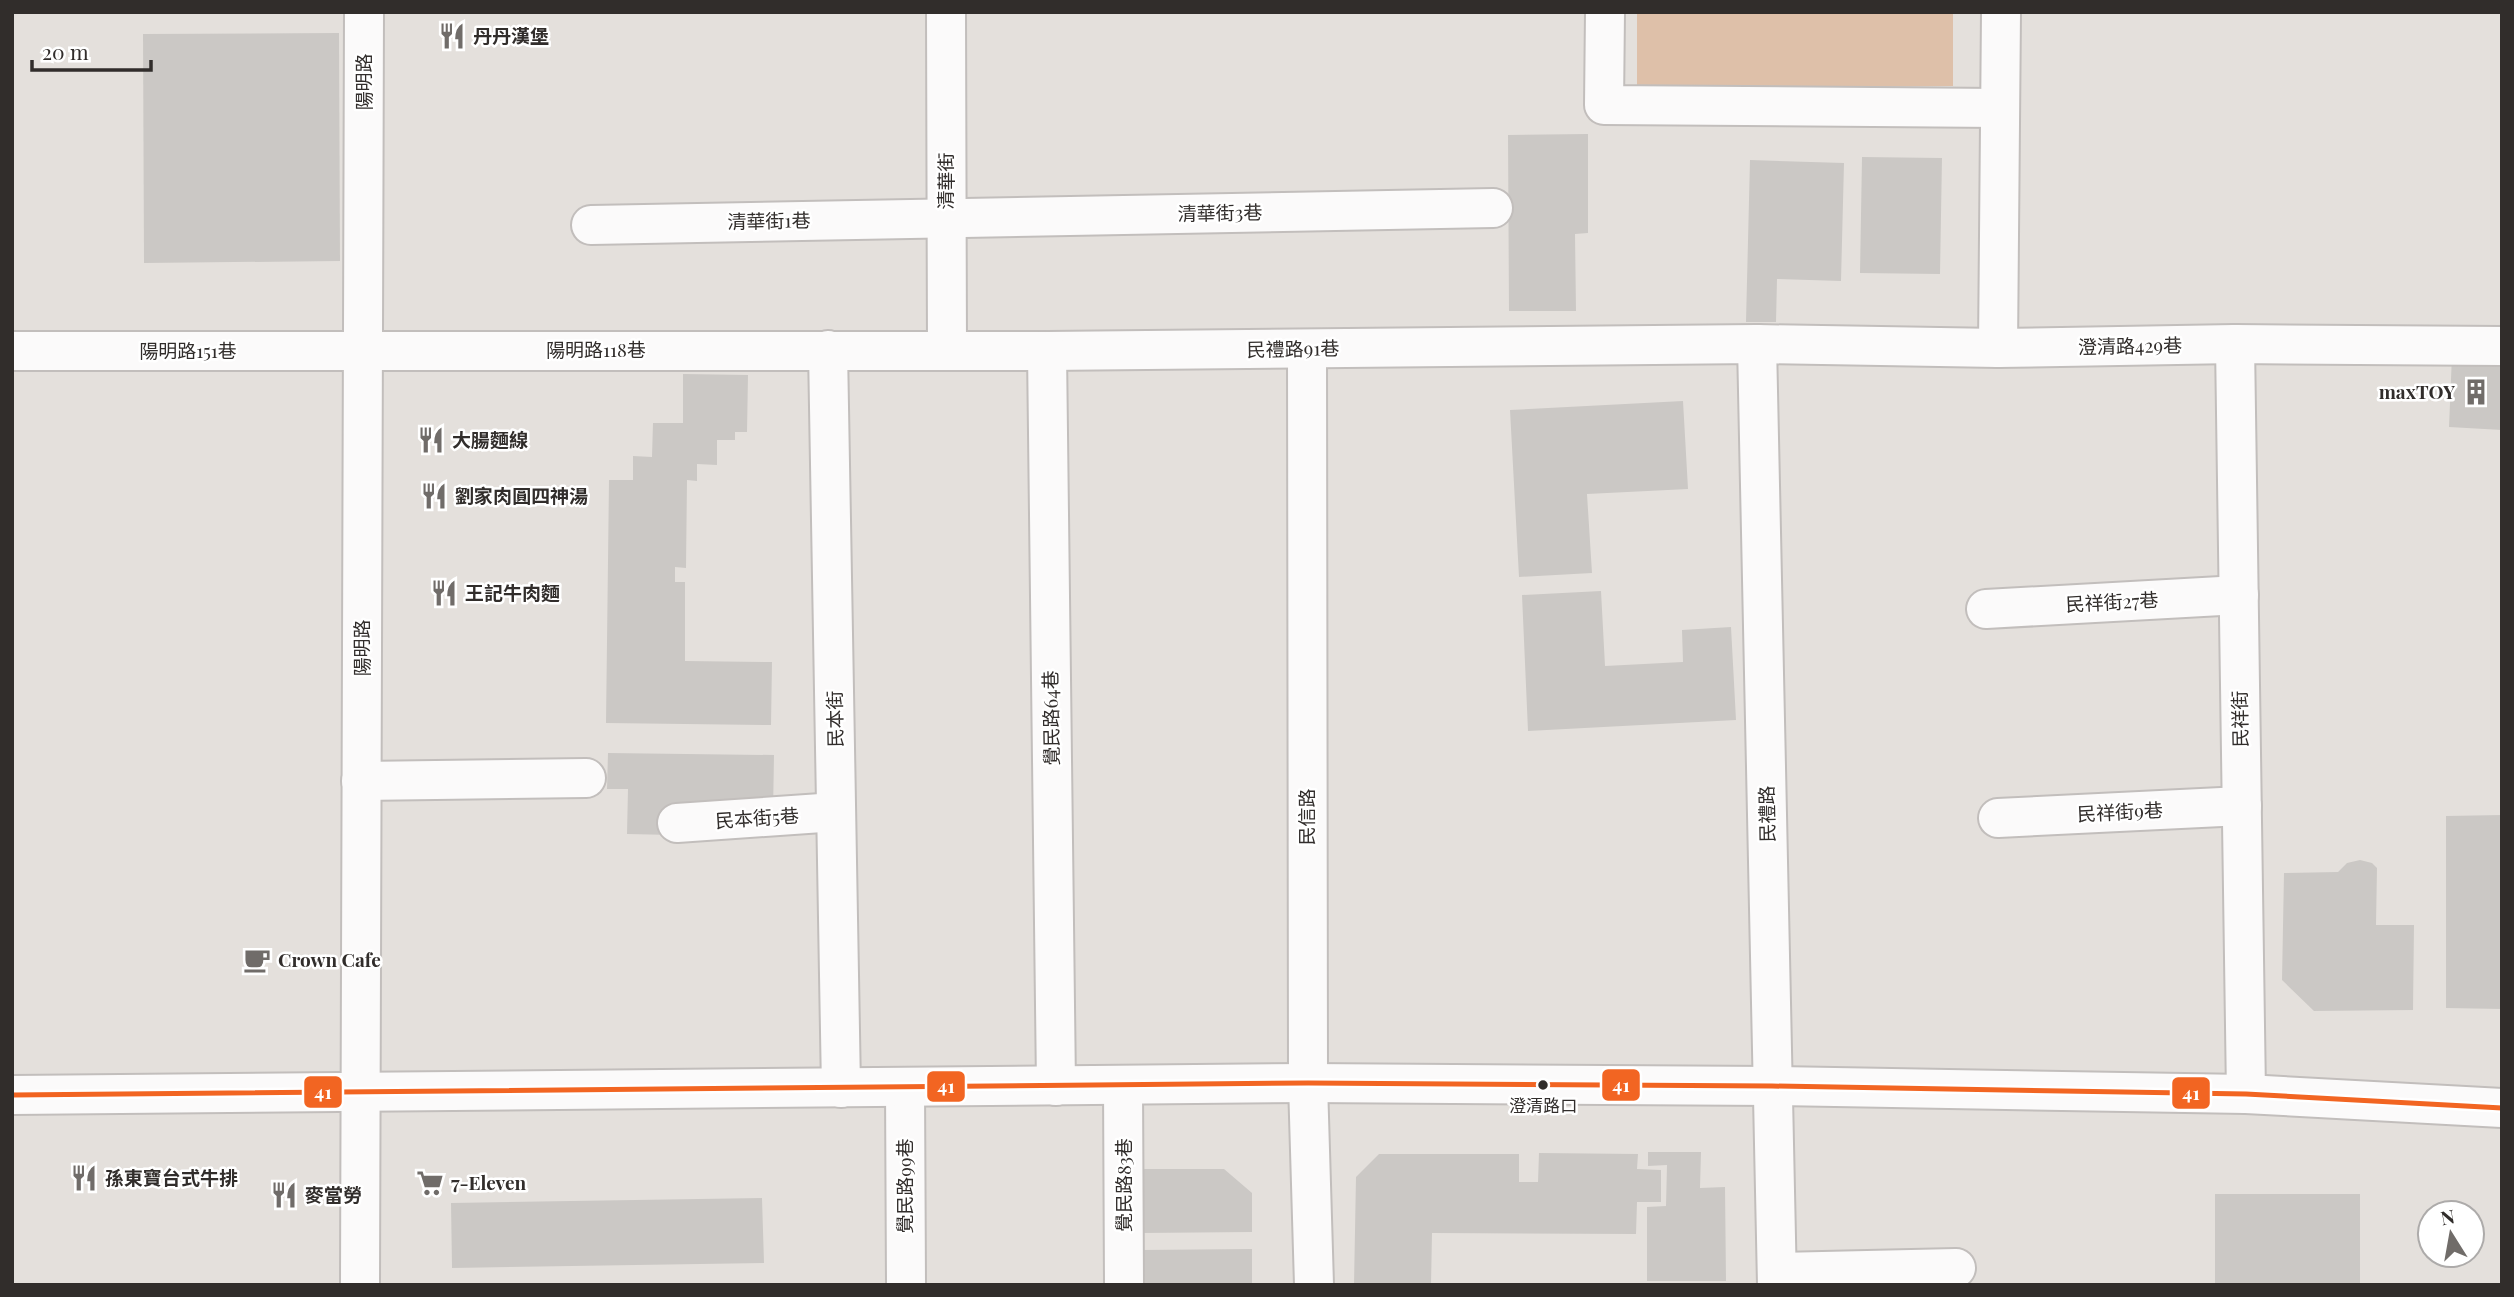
<svg xmlns="http://www.w3.org/2000/svg" width="2514" height="1297" font-family="'Playfair Display','Noto Sans TC',serif">
	<rect width="100%" height="100%" fill="#e4e0dc"/>
	<polygon fill="#dec0a9" points="1637,12 1953,12 1953,86 1637,89"/>
	<g fill="#cbc8c5">
		<polygon points="339,33 340,261 144,263 143,34"/>
		<polygon points="1588,134 1588,233 1575,234 1576,311 1509,311 1508,135"/>
		<polygon points="1862,157 1942,158 1940,274 1860,273"/>
		<polygon points="1750,160 1844,163 1841,281 1777,279 1776,322 1746,322"/>
		<polygon points="2452,355 2502,356 2502,430 2449,427"/>
		<polygon points="683,374 748,375 747,432 735,432 735,440 717,440 717,465 697,464 697,481 687,480 686,568 675,567 675,582 685,582 685,661 772,662 771,725 606,723 609,480 633,480 633,456 652,457 653,423 683,423"/>
		<polygon points="1683,401 1688,489 1587,494 1592,573 1519,577 1510,410"/>
		<polygon points="1601,591 1605,666 1683,662 1682,630 1731,627 1736,720 1528,731 1522,595"/>
		<polygon points="608,753 774,755 773,813 673,835 627,834 628,789 607,789"/>
		<polygon points="2502,815 2502,1009 2446,1008 2446,816"/>
		<polygon points="2360,860 2372,863 2377,868 2376,925 2414,925 2413,1010 2314,1011 2282,980 2284,873 2338,872 2347,863"/>
		<polygon points="1648,1152 1701,1152 1700,1188 1725,1187 1726,1281 1647,1281 1647,1207 1666,1206 1667,1165 1648,1166"/>
		<polygon points="1539,1153 1638,1154 1637,1169 1661,1170 1661,1202 1637,1202 1636,1234 1432,1233 1431,1285 1354,1285 1356,1177 1379,1154 1519,1154 1519,1182 1538,1182"/>
		<polygon points="1141,1169 1224,1169 1252,1193 1252,1232 1141,1233"/>
		<rect x="2215" y="1194" width="145" height="91"/>
		<polygon points="762,1198 764,1263 452,1268 451,1203"/>
		<polygon points="1252,1249 1252,1285 1141,1285 1141,1250"/>
	</g>
	<g fill="none" stroke-linecap="round" stroke-linejoin="round">
		<g stroke="#c2bebc" stroke-width="42">
			<g id="minor">
				<polyline points="946,12 947,350"/>
				<polyline points="1605,12 1604,105 2000,108"/>
				<polyline points="591,225 1493,208"/>
				<polyline points="1757,344 1777,1285"/>
				<polyline points="2235,344 2246,1094"/>
				<polyline points="1998,348 2001,12"/>
				<polyline points="1307,349 1308,1083 1314,1285"/>
				<polyline points="828,350 841,1088"/>
				<polyline points="12,351 1047,351 1757,344 1998,348 2235,344 2502,346"/>
				<polyline points="1047,351 1056,1086"/>
				<polyline points="1986,609 2239,595"/>
				<polyline points="361,781 586,778"/>
				<polyline points="1998,818 2242,806"/>
				<polyline points="677,823 836,812"/>
				<polyline points="1123,1085 1124,1285"/>
				<polyline points="905,1087 906,1285"/>
				<polyline points="12,1095 1308,1083 1772,1086 2246,1094 2502,1108"/>
				<polyline points="1777,1272 1956,1268"/>
				<polyline points="360,1285 364,12"/>
			</g>
		</g>
		<use href="#minor" stroke="#fbfafa" stroke-width="38"/>
		<g stroke="#fff" stroke-width="10">
			<polyline id="bus-1" points="12,1095 1308,1083 1772,1086 2246,1094 2502,1108"/>
		</g>
		<use href="#bus-1" stroke="#f26522" stroke-width="5"/>
	</g>
	<defs>
		<g id="restaurant-bare" transform="scale(2.1)"><path d="M-5-6h1v4h1v-4h1v4h1v-4h1v5L-1.5 .5V6h-2V.5L-5-1ZM5-6V6H3V1.5H1.5Q1.5-4 5-6Z" fill="#706c69" stroke="#fff" stroke-width="2.5" paint-order="stroke"/></g>
		<g id="building-bare" transform="scale(2.1)"><path d="M-4-6H4V6H1V3H-1V6H-4ZM-2.5-4.3h1.7v1.8h-1.7ZM.8-4.3h1.7v1.8H.8ZM-2.5-1h1.7V.8h-1.7ZM.8-1h1.7V.8H.8Z" fill="#706c69" stroke="#fff" stroke-width="2.5" paint-order="stroke"/></g>
		<g id="cafe-bare" transform="scale(2.1)"><path d="M-5.5-4.5H6V0H3Q3 3.5 0 3.5H-2.5Q-5.5 3.5-5.5 0ZM3-3.2v2h1.7v-2ZM-6 4.5H4V6H-6Z" fill="#706c69" stroke="#fff" stroke-width="2.5" paint-order="stroke"/></g>
		<g id="supermarket-bare" transform="scale(2.1)"><path d="M-6-5.5h2.5l.6 2H6L4.5 2H-2.5L-4.4-4H-6ZM-1.5 3.2a1.3 1.3 0 1 0 .1 0ZM3 3.2a1.3 1.3 0 1 0 .1 0Z" fill="#706c69" stroke="#fff" stroke-width="2.5" paint-order="stroke"/></g>
	</defs>
	<g fill-rule="evenodd">
		<use href="#restaurant-bare" x="452" y="36"/>
		<use href="#building-bare" x="2476" y="392"/>
		<use href="#restaurant-bare" x="431" y="440"/>
		<use href="#restaurant-bare" x="434" y="496"/>
		<use href="#restaurant-bare" x="444" y="593"/>
		<use href="#cafe-bare" x="257" y="960"/>
		<use href="#restaurant-bare" x="84" y="1178"/>
		<use href="#supermarket-bare" x="430" y="1183"/>
		<use href="#restaurant-bare" x="284" y="1195"/>
	</g>
	<circle fill="#312d2b" stroke="#fff" stroke-width="2.5" cx="1543" cy="1085" r="6"/>
	<g text-anchor="middle" stroke-width="5" stroke-linejoin="round" paint-order="stroke">
		<g font-size="17" fill="#312d2b" stroke="#fff">
			<text x="1543" y="1112">澄清路口</text>
		</g>
		<g font-size="19" font-weight="bold" fill="#312d2b" stroke="#fff" text-anchor="start">
			<text x="473" y="43">丹丹漢堡</text>
			<text x="2455" y="399" text-anchor="end">maxTOY</text>
			<text x="452" y="447">大腸麵線</text>
			<text x="455" y="503">劉家肉圓四神湯</text>
			<text x="465" y="600">王記牛肉麵</text>
			<text x="278" y="967">Crown Cafe</text>
			<text x="105" y="1185">孫東寶台式牛排</text>
			<text x="451" y="1190">7-Eleven</text>
			<text x="305" y="1202">麥當勞</text>
		</g>
		<g font-size="19" fill="#312d2b" stroke="#fff">
			<text transform="translate(364 82) rotate(-90)" y="7">陽明路</text>
			<text transform="translate(946 181) rotate(-90)" y="7">清華街</text>
			<text transform="translate(1220 213) rotate(-1)" y="7">清華街3巷</text>
			<text transform="translate(769 221) rotate(-1)" y="7">清華街1巷</text>
			<text transform="translate(2130 346) rotate(-1)" y="7">澄清路429巷</text>
			<text transform="translate(1293 349) rotate(-1)" y="7">民禮路91巷</text>
			<text x="596" y="357">陽明路118巷</text>
			<text x="188" y="358">陽明路151巷</text>
			<text transform="translate(2112 602) rotate(-3)" y="7">民祥街27巷</text>
			<text transform="translate(362 648) rotate(-90)" y="7">陽明路</text>
			<text transform="translate(1051 718) rotate(-91)" y="7">覺民路64巷</text>
			<text transform="translate(835 719) rotate(-91)" y="7">民本街</text>
			<text transform="translate(2240 719) rotate(-91)" y="7">民祥街</text>
			<text transform="translate(2120 812) rotate(-3)" y="7">民祥街9巷</text>
			<text transform="translate(1767 814) rotate(-91)" y="7">民禮路</text>
			<text transform="translate(1307 817) rotate(-90)" y="7">民信路</text>
			<text transform="translate(757 818) rotate(-4)" y="7">民本街5巷</text>
			<text transform="translate(1124 1185) rotate(-90)" y="7">覺民路83巷</text>
			<text transform="translate(905 1186) rotate(-90)" y="7">覺民路99巷</text>
		</g>
	</g>
	<g stroke="#fff" stroke-width="2.5">
		<rect x="1601" y="1068" width="40" height="34" rx="7" fill="#f26522"/>
		<rect x="926" y="1070" width="40" height="33" rx="7" fill="#f26522"/>
		<rect x="303" y="1075" width="40" height="34" rx="7" fill="#f26522"/>
		<rect x="2171" y="1076" width="40" height="34" rx="7" fill="#f26522"/>
	</g>
	<g font-size="19" text-anchor="middle" font-weight="bold" fill="#fff">
		<text x="1621" y="1092">41</text>
		<text x="946" y="1093">41</text>
		<text x="323" y="1099">41</text>
		<text x="2191" y="1100">41</text>
	</g>
	<rect width="2514" height="1297" fill="none" stroke="#312d2b" stroke-width="28"/>
	<g transform="translate(2451 1234) rotate(349)"><circle r="33" fill="#ffffff" stroke="#adabaa" stroke-width="2"/>
	<path d="M0-5L12 26L0 18L-12 26Z" fill="#706c69"/>
	<text y="-10" font-size="19" font-weight="bold" text-anchor="middle" fill="#312d2b">N</text>
	</g>
	<path d="M32 60v10h119v-10" fill="none" stroke="#312d2b" stroke-width="3.5"/>
	<text x="42" y="60" font-size="21" fill="#312d2b" stroke="#ffffff" stroke-width="5" paint-order="stroke">20 m</text>
</svg>
